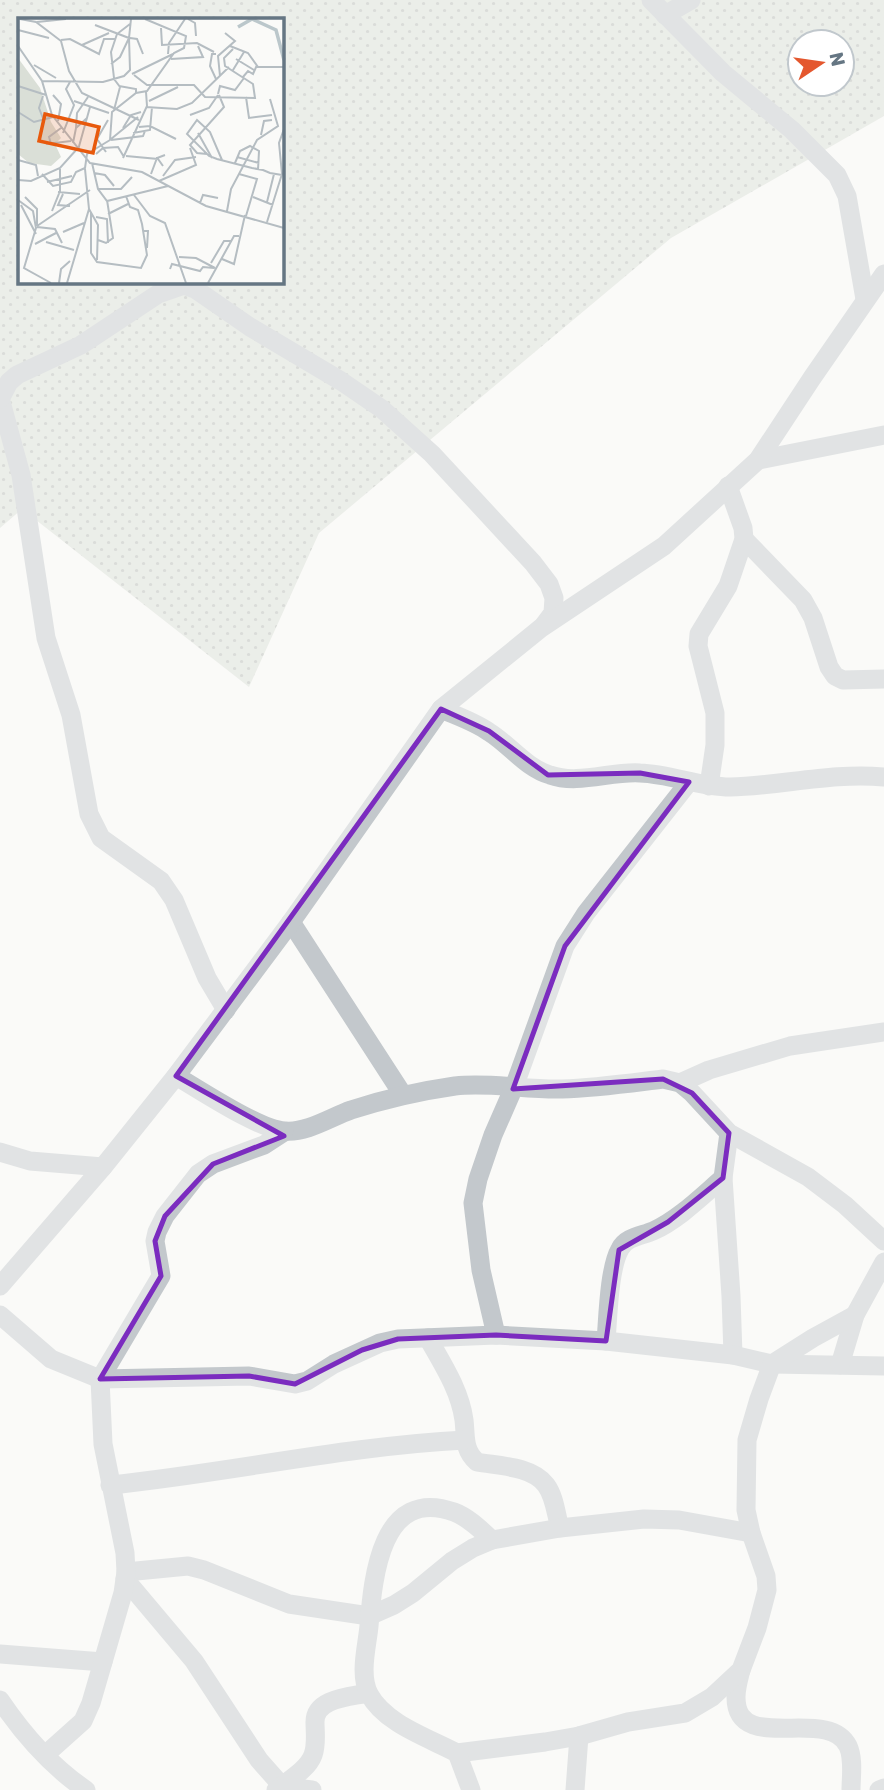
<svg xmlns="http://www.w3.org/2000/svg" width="884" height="1790" font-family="Rubik,sans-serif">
	<defs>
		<pattern id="grass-dots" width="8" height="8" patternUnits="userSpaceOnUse" patternTransform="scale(1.75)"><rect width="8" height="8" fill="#dadfd7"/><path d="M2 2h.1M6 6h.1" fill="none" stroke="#b4b9b4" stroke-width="1.8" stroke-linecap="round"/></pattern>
	</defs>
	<rect width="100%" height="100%" fill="#fafaf8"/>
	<path fill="url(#grass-dots)" fill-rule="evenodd" d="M 0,0 L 884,0 L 884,116 L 671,238 L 319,533 L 249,687 L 22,509 L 0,528 ZM 19,19 L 282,19 L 282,282 L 19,282 ZM 800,42 L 842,42 L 842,84 L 800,84 Z"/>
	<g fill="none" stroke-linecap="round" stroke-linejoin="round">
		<g stroke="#c3c8cc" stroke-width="19">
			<polyline points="651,0 723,73 792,130 837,175 847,196 865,299"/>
			<polyline points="665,15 691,0"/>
			<polyline points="0,398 21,475 46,638 71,715 89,814 101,838 161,881 174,900 207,978 226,1010"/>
			<polyline points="0,399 9,382 17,375 81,345 158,294 184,285 195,289 250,327 341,381 382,409 432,454 533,563 549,584 554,598 553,613 544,625"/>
			<polyline points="758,460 884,435"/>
			<polyline points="744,539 803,600 813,618 829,667 835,676 843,680 884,679"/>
			<path d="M 441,709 C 457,716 475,722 489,732 C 510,745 526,768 550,775 C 578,785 611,771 640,773 C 671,774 699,787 730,787 C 781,786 832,772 884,777"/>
			<polyline points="709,786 715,745 715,713 698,646 699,634 728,586 744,539 743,528 728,486"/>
			<polyline points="291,922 403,1095"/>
			<path d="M 176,1076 C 200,1090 260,1130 285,1131 C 307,1133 331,1117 351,1110 C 385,1099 420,1091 455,1086 C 491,1082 526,1090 562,1089 C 596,1088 630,1083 663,1079 L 680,1083 L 692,1093 L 729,1133 L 808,1177 L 845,1205 L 884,1241"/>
			<polyline points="680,1083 709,1070 790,1046 884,1032"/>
			<polyline points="729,1133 723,1178 731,1296 733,1355"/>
			<polyline points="0,1152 30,1161 103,1167"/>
			<polyline points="0,1286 103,1167 176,1076 291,922 441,709 541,628 664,546 758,460 812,378 884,274"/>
			<polyline points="0,1315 51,1359 100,1379 249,1376 295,1384 307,1381 334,1364 380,1343 398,1339 496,1335 606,1341 733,1355 772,1364 884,1366"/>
			<polyline points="496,1335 481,1270 473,1203 478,1179 493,1135 514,1087 565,946 586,913 689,782"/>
			<path d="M 428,1338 C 442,1363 460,1390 464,1420 C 466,1436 463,1450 477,1462 C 498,1466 532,1466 546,1485 C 555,1497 556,1515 560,1528"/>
			<path d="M 606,1341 C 608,1317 609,1268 620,1249 C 626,1237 641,1236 653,1231 C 678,1220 702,1196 723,1178"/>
			<polyline points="840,1365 855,1315 884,1262"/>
			<path d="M 110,1485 C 228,1473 346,1446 465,1440"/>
			<polyline points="126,1572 188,1566 204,1570 289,1604 369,1616 394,1605 413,1593 452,1561 473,1548 492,1540 560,1528 644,1519 679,1520 751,1533"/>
			<polyline points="125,1579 194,1661 259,1760 282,1786"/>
			<polyline points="0,1654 103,1662"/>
			<path d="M 741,1670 C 739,1678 736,1688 736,1697 C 736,1756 828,1705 848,1746 C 854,1759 851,1777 851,1790"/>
			<path d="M 0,1700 C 23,1734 52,1767 86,1790"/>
			<polyline points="457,1753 545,1742 579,1736 628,1722 685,1713 712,1697 741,1670 757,1628 767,1590 766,1576 751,1533 746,1510 747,1440 759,1399 772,1364 813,1338 855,1315"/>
			<polyline points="45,1755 83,1721 91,1703 123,1593 126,1572 125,1553 103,1444 100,1379 161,1276 155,1241 157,1232 165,1216 198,1174 213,1164 264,1145 284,1132"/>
			<path d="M 278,1789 C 289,1780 308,1769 313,1755 C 317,1744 315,1733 315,1722 C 315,1698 351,1697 368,1693"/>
			<polyline points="276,1790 295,1788 312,1790"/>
			<path d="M 471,1790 L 457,1753 C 429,1738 385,1724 369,1694 C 359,1674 367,1647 369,1626 C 373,1577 381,1486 454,1512 C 468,1517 481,1530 492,1540"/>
			<polyline points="575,1790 579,1736"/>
			<polyline points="879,1790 884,1788"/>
		</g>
	</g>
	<path d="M0 0H884V1790H0ZM 441,709 L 489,731 L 548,775 L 640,773 L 689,782 L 565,946 L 513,1089 L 663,1079 L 692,1093 L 729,1133 L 723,1178 L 668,1222 L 619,1250 L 606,1341 L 496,1335 L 398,1339 L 362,1350 L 295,1384 L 249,1376 L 100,1379 L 161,1276 L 155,1241 L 165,1216 L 213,1164 L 284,1136 L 176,1076 Z" fill="#fafaf8" fill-opacity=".55" fill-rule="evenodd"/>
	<path fill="none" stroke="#7b2cbf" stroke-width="5" stroke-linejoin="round" d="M 441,709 L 489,731 L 548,775 L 640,773 L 689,782 L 565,946 L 513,1089 L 663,1079 L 692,1093 L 729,1133 L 723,1178 L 668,1222 L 619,1250 L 606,1341 L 496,1335 L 398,1339 L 362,1350 L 295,1384 L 249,1376 L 100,1379 L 161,1276 L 155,1241 L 165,1216 L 213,1164 L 284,1136 L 176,1076 Z"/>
	<g transform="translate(18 18)">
		<rect width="266" height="266" fill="#fafaf8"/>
		<path d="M 0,40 L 22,70 L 33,104 L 43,120 L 37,126 L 43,139 L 33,148 L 11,145 L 0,136 Z" fill="#dadfd7"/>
		<path fill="none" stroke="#bbc7cb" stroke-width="3.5" d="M 220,9 L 234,1 L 258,12 L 266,42"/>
		<path fill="none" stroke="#b5bdc2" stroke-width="2" d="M 2,1 L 18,4 L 43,23 L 51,53 L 64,75 L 121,102M 170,1 L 177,5 L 178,18M 19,4 L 48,1M 77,7 L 111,20 L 113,1M 143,10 L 144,27 L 179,25 L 196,34M 0,12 L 31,20M 112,20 L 119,21 L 125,36M 43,22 L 52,21 L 81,36 L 86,21 L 97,21M 64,27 L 91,15M 0,28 L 24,63 L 34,97 L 72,145 L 124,154 L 188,188 L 266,210M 212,28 L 230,35 L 240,49 L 266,49M 150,36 L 151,25 L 167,1M 153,41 L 185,39 L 180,28M 218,41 L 236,52M 93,46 L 102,39 L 111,20M 16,47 L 38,60M 215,52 L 226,34M 114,56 L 155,36M 116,57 L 129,67 L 176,67 L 187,79 L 237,80 L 235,66 L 207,48 L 206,40 L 215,31M 202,58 L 200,38 L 217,23 L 207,15M 225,59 L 230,53 L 235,56 L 239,47M 96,60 L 93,34 L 99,16 L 112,6M 198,61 L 192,48 L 194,36 L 198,36M 24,63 L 85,64 L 106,58 L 112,52 L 111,20M 0,68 L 28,77M 101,68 L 118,71 L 118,75M 200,76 L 202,68 L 217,72 L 226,60M 35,77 L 43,86 L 40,103M 25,78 L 21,90 L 26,103M 228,79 L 231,100 L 254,97M 56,83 L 91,95M 131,83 L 160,69M 128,89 L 159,91 L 174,85 L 211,49M 96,92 L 102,69 L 96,61M 0,94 L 16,104 L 35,99M 172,97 L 191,90 L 200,77M 121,109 L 132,108 L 158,121M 58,110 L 59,95 L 70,79M 105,110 L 113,97 L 123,94M 45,115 L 56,87 L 48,71 L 52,64M 115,115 L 132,112 L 134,89M 180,115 L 194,140M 243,117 L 246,103 L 254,102M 93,121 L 120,99M 93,122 L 125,118 L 127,113M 55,125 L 58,110 L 69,100M 28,126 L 53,123M 33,126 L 31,119 L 43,110M 60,132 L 72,89M 88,134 L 79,121 L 90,102M 78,136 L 85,130 L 100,129 L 106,139M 189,136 L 179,135 L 172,127 L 206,89 L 201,77M 108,138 L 140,141 L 145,148M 219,139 L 241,145M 105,140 L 129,88 L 128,74M 0,142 L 18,147 L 20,158M 204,142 L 192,114 L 179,102 L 169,116 L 191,138 L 199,141 L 234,150 L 245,152 L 252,155 L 264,157M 74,145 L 80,171 L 89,183 L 150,168M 217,145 L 222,133 L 232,128 L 241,133 L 240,152M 67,151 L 71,191 L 80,207 L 79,242M 76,155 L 87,157 L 96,168M 24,156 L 35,168 L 53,164 L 58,154 L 67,150 L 69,136 L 92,122 L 94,94 L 118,75 L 129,73 L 156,35 L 166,30 L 168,18 L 127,1M 133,156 L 139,140 L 147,137M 221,156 L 239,161 L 228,198M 145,158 L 157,142 L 178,139M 0,162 L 13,163 L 42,150 L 59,131M 141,163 L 178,147 L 172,130M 29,164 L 54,158M 80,171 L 103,171 L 114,159M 40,174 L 62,176M 45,176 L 40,187 L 52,188M 116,177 L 132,198 L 147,205 L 168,265M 7,179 L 19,191 L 19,208M 235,179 L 255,187M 0,182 L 15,193 L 18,210 L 6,250 L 33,265M 249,184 L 256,156M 182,185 L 185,177 L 200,180M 3,187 L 18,216M 34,193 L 42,173 L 42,151M 209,193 L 213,171 L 239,122 L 260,108 L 252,81M 73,194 L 73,235 L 79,244 L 123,250 L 129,237 L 124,206 L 120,192 L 112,189 L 108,178M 90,196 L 110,186M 78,199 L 89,201 L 90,225M 249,204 L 264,156 L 261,125 L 266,111M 19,208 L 72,172M 19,209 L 37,211 L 44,225M 125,213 L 130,213 L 129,230M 45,214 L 66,205M 80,222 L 88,225 L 95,220 L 89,182M 28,224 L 56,232M 17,226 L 38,215M 161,239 L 178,240 L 197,250M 204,241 L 216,246 L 227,197M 193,245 L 206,223 L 214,223M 152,251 L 154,246 L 182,253 L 185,249 L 196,250M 41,265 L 43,251 L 52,243M 49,265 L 71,191M 190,265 L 216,218 L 221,218"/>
		<path fill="#e8590c" fill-opacity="0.15" stroke="#e8590c" stroke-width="3.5" d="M 27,96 L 81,109 L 75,135 L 21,123 Z"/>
		<rect width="266" height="266" fill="none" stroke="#657683" stroke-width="3.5"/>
	</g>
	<g transform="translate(821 63) rotate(77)"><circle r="33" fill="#ffffff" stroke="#c1c8cd" stroke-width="2"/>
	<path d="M0-5L12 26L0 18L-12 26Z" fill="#e4572e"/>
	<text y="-10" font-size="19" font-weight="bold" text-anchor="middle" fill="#657683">N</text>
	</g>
</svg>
